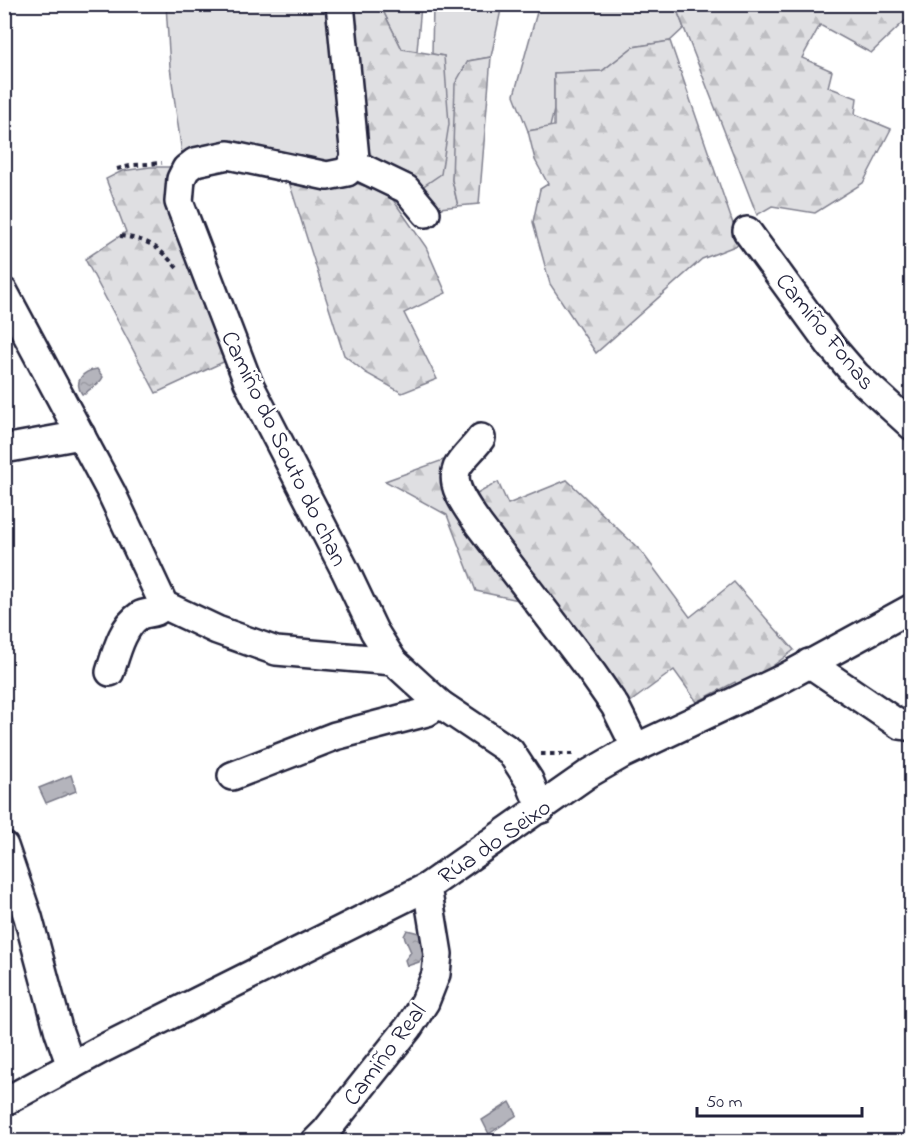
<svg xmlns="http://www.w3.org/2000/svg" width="916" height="1146" font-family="'Indie Flower',sans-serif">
	<defs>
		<pattern id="forest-firs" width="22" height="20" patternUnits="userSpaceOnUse" patternTransform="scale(1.5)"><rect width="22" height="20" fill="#dfdfe2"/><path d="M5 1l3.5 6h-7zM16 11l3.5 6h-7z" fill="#bfbfc3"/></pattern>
		<pattern id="water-ripples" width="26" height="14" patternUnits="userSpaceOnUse" patternTransform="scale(1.5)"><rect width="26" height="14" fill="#b4b4bc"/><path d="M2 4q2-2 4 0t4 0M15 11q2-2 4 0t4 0" fill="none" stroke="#9a9aa2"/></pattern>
	</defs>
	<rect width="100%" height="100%" fill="#fff"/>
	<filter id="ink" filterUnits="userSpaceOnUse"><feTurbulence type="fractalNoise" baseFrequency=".0167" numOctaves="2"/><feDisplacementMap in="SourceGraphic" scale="12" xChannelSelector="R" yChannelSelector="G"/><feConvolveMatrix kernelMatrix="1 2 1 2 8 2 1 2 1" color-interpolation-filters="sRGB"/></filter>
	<g filter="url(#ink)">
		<g fill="#dfdfe2" stroke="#80808e" stroke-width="1.5">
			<polygon points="166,5 335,5 349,160 332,169 183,161 170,67"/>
			<polygon points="380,5 421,5 417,51 402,49"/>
			<polygon points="433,5 502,5 491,57 469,61 452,180 458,206 430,209 416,191 444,56 432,54"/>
			<polygon points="539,5 675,5 684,28 670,41 633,47 602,71 554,73 554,110 550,127 528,131 514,95"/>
		</g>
		<g fill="url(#forest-firs)" stroke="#80808e" stroke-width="1.5">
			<polygon points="344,5 380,5 402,49 444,56 449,124 441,174 416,191 360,161"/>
			<polygon points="675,5 911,5 911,15 871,53 820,25 802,58 832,71 828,87 857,98 855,114 891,129 863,183 815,213 772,206 757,215"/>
			<polygon points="670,41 740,244 702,259 596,353 550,284 533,222 540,189 548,184 535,160 528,131 554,126 554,73 602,71 633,47"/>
			<polygon points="491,57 479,204 458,206 452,180 455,84 468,61"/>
			<polygon points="150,167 176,167 232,358 156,393 85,259 126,232 106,179 122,171"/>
			<polygon points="346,180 389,194 426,247 446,293 404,313 437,379 402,393 366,373 344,355 290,185 297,182"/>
			<polygon points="443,460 477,494 498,482 508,504 567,480 641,551 690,617 734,582 794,650 739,691 735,682 697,702 674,670 622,708 528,602 476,591 447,515 385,481"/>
		</g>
		<g fill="url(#water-ripples)" stroke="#7a7a88" stroke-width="1.5">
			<path d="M 97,369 L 103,377 C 99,386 91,386 85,394 L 82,394 C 73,381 83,371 97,369 Z"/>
			<polygon points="71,775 76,791 46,803 39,788"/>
			<polygon points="407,930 419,933 423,938 423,957 419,962 407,966 405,960 411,952 404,936"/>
			<polygon points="510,1102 517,1115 489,1134 482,1120"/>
		</g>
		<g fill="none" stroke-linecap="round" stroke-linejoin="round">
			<g stroke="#22223b" stroke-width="32">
				<g id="street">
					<polyline points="340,4 355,158 347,172 327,176 228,155 195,162 186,169 181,179 179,202 248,382 345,570 374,631 393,661 440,704 510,751 529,780 541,809"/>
					<polyline points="352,163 406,189 426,213"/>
					<polyline points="747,231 831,346 856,375 912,426"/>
					<polyline points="4,292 111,492 164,605 217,630 276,651 393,661"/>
					<path d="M 481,438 C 475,447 461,459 457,468 C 449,487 470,511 479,525 L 592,673 L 615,706 L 636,748"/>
					<polyline points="4,449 81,435"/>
					<polyline points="809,663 900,725 912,727"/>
					<path d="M 110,672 C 116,654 122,627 139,616 C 149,610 153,617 164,605"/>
					<polyline points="232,776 335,736 427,712 440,704"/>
					<polyline points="4,846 28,917 59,1032 71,1066"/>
					<polyline points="4,1102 102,1049 427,887 588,774 621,755 782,679 912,608"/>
					<polyline points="315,1142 326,1131 409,1027 425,1002 436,974 438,954 427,887"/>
				</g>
			</g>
			<g stroke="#22223b" stroke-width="4" stroke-dasharray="4.5 4.5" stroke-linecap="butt">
				<polyline points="117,169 134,165 162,163"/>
				<path d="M 120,236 C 150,239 159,248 178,269"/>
				<polyline points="541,754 575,754"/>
			</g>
			<use href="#street" stroke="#fff" stroke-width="27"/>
		</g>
	</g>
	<g text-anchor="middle" stroke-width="5" stroke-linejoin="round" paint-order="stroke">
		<g font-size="24" fill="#22223b" stroke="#fff">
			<text transform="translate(826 331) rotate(51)" y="8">Camiño Fonas</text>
			<text transform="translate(285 448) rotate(64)" y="8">Camiño do Souto do chan</text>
			<text transform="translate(494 841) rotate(-35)" y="8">Rúa do Seixo</text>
			<text transform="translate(384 1054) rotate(-53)" y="8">Camiño Real</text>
		</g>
	</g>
	<rect width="916" height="1146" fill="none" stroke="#fff" stroke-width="24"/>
	<rect x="12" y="12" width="892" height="1122" fill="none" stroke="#22223b" stroke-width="2" filter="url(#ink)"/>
	<path d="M697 1107v9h165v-9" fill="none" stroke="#22223b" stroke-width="3"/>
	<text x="706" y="1107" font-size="18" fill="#22223b" stroke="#ffffff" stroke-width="4.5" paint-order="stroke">50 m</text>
</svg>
